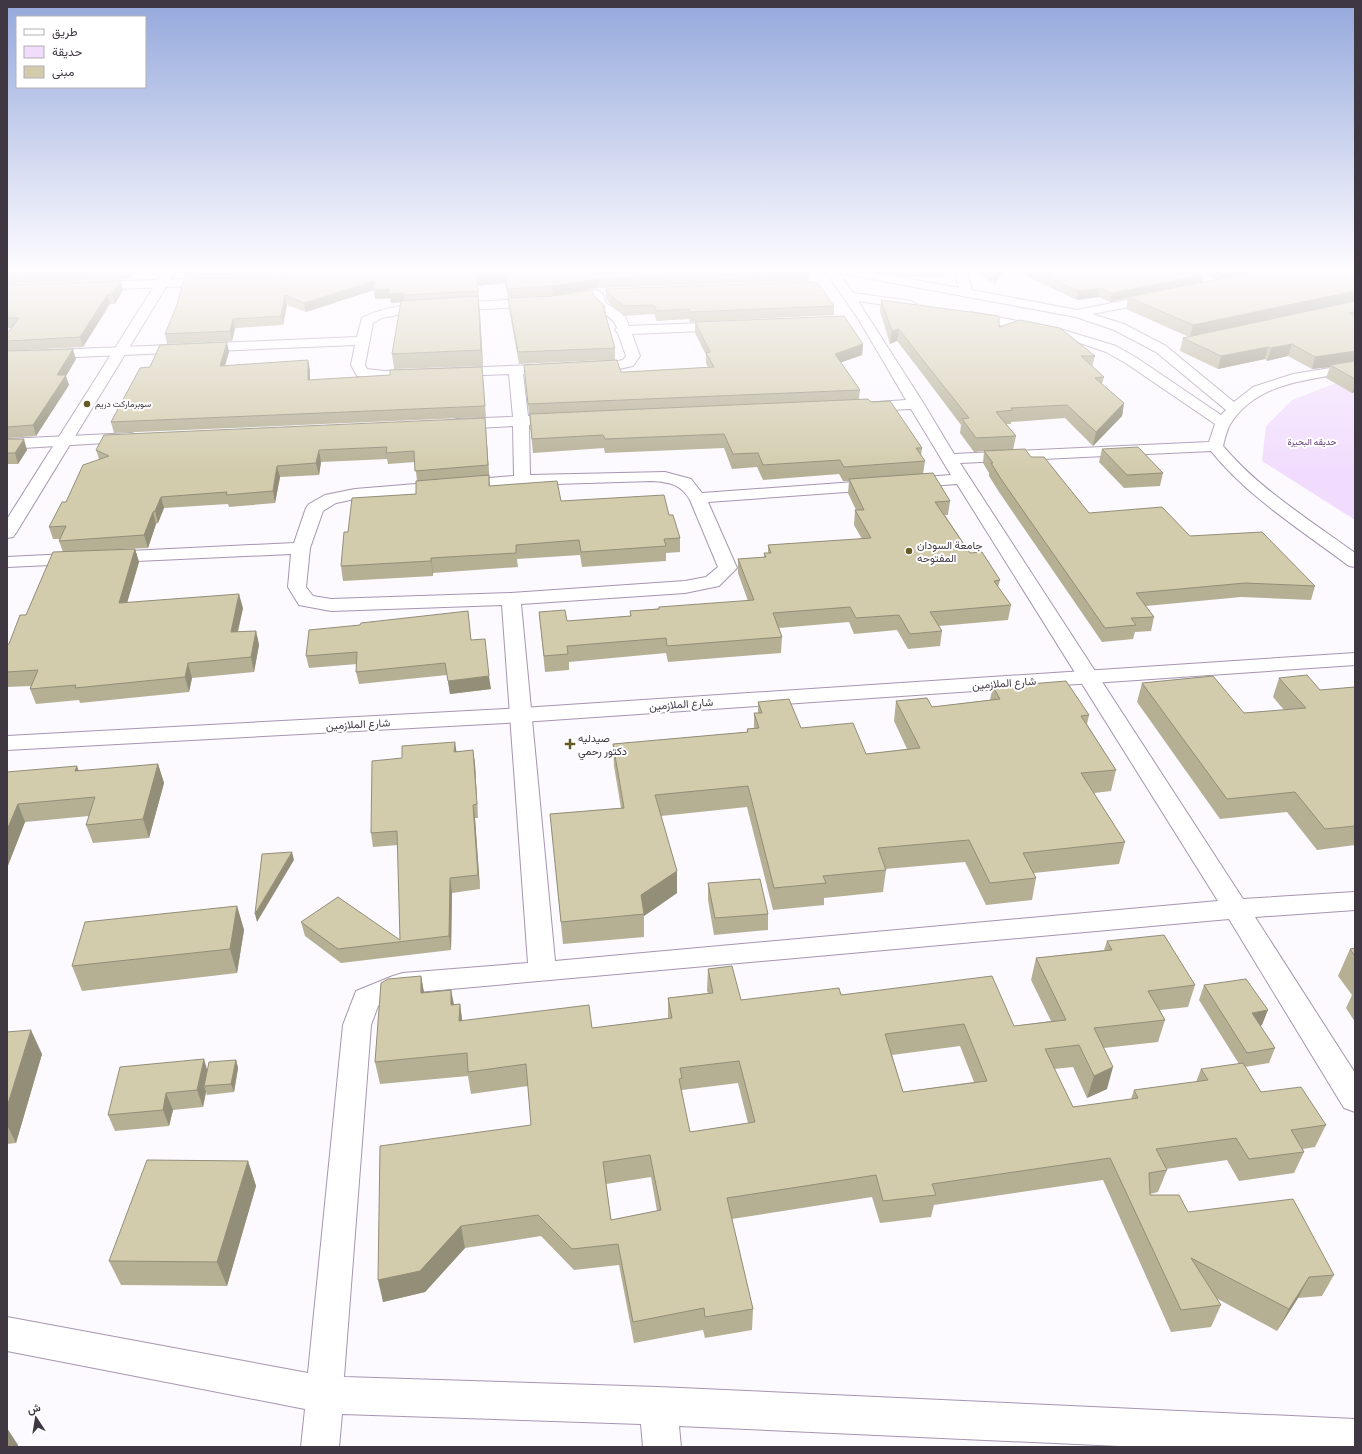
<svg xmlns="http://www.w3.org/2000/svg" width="1362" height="1454" font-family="Signika,Vazirmatn,sans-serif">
	<rect width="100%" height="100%" fill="#fcf9ff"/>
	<polygon fill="#f1dcfd" points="1355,380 1355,520 1262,461 1266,426 1292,400 1336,383"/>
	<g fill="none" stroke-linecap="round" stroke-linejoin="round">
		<g stroke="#a695b0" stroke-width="2">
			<g id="minor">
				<path d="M 824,269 L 855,269 L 959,288 L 954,269 L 966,269 L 972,290 L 1077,310 L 1157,294 L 1161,295 L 1163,298 L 1161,301 L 1092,314 L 1124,324 L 1166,346 L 1234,402 L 1253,387 L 1293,374 L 1355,364 L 1355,372 C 1312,379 1257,382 1231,423 C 1227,429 1225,438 1223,446 C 1259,489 1310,520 1355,553 L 1355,567 L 1349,566 C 1301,530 1248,497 1211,451 L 960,463 L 1243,899 L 1355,892 L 1355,910 L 1255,917 L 1355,1073 L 1355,1112 L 1344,1108 L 1229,919 L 406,993 L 378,1006 L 371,1025 L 344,1377 L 658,1387 L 1355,1419 L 1355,1447 L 1141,1447 L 679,1426 L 681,1447 L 643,1447 L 641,1424 L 342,1414 L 339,1447 L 301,1447 L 305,1409 L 7,1351 L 7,1317 L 308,1373 L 343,1025 L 356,991 L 393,976 L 403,973 L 528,963 L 502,605 L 331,611 L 299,605 L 288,587 L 291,554 L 7,567 L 7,557 L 294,543 L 306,508 L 309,504 L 325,495 L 355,489 L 514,476 L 513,426 L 457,429 L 452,427 L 449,424 L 452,421 L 457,419 L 513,417 L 509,374 L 384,379 L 357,376 L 351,365 L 355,345 L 7,360 L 7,352 L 357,337 L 362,318 C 394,301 435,304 470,302 C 513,300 555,297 597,290 L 603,294 L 606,303 L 625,316 L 629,326 L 726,322 L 733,326 L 726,330 L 632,334 L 640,356 L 633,366 C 598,375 559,372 523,374 L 528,416 L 565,416 L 568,419 L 565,422 L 529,425 L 530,475 L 665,472 L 691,479 L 702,493 L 951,475 L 911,409 L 863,411 L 858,410 L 856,407 L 858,404 L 863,403 L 906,400 L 859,320 ZM 839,273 L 1076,317 L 1114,330 L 1156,352 L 1226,410 L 1221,415 L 1137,358 L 1116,346 L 1060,329 L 971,312 L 965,316 L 966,319 L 1059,336 L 1106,352 L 1127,364 L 1215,424 L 1209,442 L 954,454 L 924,404 L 858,301 L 911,309 L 917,305 L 911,301 L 853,293 ZM 592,299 C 596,313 612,314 617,328 L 615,330 L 618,333 L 626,356 L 623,360 L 612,362 L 384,371 L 367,369 L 365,365 L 373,323 L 382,318 L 402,314 L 553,305 ZM 652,481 C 669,482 681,484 690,500 L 718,567 L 706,577 L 685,581 L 511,593 L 331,599 L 313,596 L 306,587 L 310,548 L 323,511 L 336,503 L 355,499 L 522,485 ZM 957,484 L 1218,901 L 555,961 L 521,604 L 685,593 L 719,586 L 737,568 L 708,502 Z"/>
				<polygon points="1175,269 1191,269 1224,282 1226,285 1220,289 1216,288 1177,272"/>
				<polygon points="214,278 218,279 220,282 218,285 92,290 86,286 92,282"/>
				<polygon points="131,433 137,435 139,438 137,441 7,449 7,439"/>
			</g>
		</g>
		<g stroke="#a695b0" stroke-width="2">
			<g id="tertiary">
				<polygon points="165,269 177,269 16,533 13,537 7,538 7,519"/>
				<polygon points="1355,653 1355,665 522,722 7,750 7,736 522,708"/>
			</g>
		</g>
		<use href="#minor" fill="#fff" fill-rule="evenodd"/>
		<use href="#tertiary" fill="#fff" fill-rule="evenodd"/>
	</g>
	<g fill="#b5af94" fill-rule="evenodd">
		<polygon points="7,269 137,269 130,279 7,284"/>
		<polygon points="182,269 404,269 184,277"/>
		<polygon points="446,269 810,272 809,281 597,288 553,296 508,298 505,283 478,286 483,366 394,369 392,354 401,302 391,303 390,298 375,299 374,290 306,312 287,305 283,325 235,328 232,341 167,344 165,334 177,305"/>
		<polygon points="864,269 945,269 944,277 907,277"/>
		<polygon points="973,269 1005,269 994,285"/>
		<polygon points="1012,269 1189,269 1202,282 1220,279 1195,269 1248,269 1247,274 1355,277 1355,392 1352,393 1326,378 1330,367 1312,369 1288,356 1267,361 1265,359 1218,369 1180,351 1183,338 1189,337 1126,309 1128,298 1110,302 1099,297 1077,300"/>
		<polygon points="7,285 123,290 115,304 110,304 83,347 7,351 7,341 11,328 7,328"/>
		<polygon points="606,289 834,306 834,315 690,322 689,319 657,321 654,314 624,316 610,304 606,298"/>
		<polygon points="595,297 605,306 606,316 615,348 615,360 621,372 625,372 708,367 706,363 706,355 695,333 695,322 863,344 862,355 841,362 860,390 859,399 871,402 922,448 921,456 925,461 923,474 950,501 948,515 945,515 970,553 1000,580 998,587 1011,605 1008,620 939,626 942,631 940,646 908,649 897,630 854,634 849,622 779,628 782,637 781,653 668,662 666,653 569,662 569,670 545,672 539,612 567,621 630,616 630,611 748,601 738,573 738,559 764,557 764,553 768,553 768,545 862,539 854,525 855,510 856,510 848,493 849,481 843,481 839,474 763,480 757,467 732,469 724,448 605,453 604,448 533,453 524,365 605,360 519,364 509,309 508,298"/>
		<polygon points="881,300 999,327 1095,356 1092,367 1104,377 1102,384 1124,403 1122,416 1093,446 1065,418 1011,422 1011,424 1006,424 1016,436 1013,450 1031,457 1089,513 1190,536 1315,586 1311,600 1241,597 1146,606 1154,617 1151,631 1135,632 1133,639 1102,642 999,492 989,476 989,473 983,463 984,451 974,452 960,433 961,425 921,372 897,341 890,344 880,311"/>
		<polygon points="7,351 76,359 66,376 69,385 36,436 7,438"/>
		<polygon points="229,352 225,365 310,370 310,380 483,377 486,417 114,433 111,422 150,367"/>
		<polygon points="485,418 490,486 561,501 669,515 680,538 680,552 666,553 666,561 582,567 580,555 517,559 518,567 433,573 433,576 343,581 341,566 348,532 416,494 417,481 415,462 388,464 387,459 321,462 319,475 280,477 275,503 229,507 228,504 164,508 158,523 156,524 148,548 123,549 135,549 139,562 127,602 243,608 238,632 256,631 259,645 254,672 192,678 189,692 80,703 79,700 36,704 30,689 31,686 7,687 7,644 9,644 26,615 63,552 59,541 60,539 53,539 49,527 66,502 99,459 96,450"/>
		<polygon points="7,439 27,450 18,464 8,464 7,465"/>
		<polygon points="1102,449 1163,473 1160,486 1124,488 1099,462"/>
		<polygon points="471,640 491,689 450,694 447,675 359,684 356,672 357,664 309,668 306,656"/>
		<polygon points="1279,678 1320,690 1355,687 1355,845 1317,850 1287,812 1220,819 1137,702 1142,683 1244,713 1284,710 1273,697"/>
		<polygon points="993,687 1089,715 1087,724 1116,770 1111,791 1094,793 1125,842 1119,864 1034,873 1036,878 1032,900 986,905 965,862 885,869 886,870 883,892 824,898 824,905 773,910 747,807 661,816 677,871 677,893 644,916 644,937 563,944 550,814 621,808 614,766 613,744 747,732 747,729 754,728 754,713 758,713 758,702 801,728 866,754 907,749 894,721 896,701 932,707 990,700"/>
		<polygon points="473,750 475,764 478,818 475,818 480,889 452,893 451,950 341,963 305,936 301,922 400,940 398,845 373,847 371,833 456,752"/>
		<polygon points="158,764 164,783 149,838 93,843 86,825 89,816 25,822 7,868 7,772 79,771"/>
		<polygon points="708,883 768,914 768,930 714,935 708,900"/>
		<polygon points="237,906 244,930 237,973 82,991 72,966"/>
		<path d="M 1107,941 L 1195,985 L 1188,1007 L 1160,1010 L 1165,1020 L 1158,1042 L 1104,1048 L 1107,1089 L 1087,1098 L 1073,1067 L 1054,1069 L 1073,1107 L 1131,1099 L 1134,1090 L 1196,1082 L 1201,1069 L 1239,1064 L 1199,1000 L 1204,985 L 1262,1025 L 1260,1026 L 1275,1048 L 1269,1063 L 1245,1067 L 1261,1092 L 1326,1125 L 1315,1147 L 1303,1149 L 1304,1152 L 1294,1173 L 1239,1181 L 1227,1160 L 1166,1169 L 1167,1170 L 1158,1192 L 1150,1194 L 1150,1195 L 1188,1212 L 1334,1275 L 1322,1296 L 1298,1298 L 1277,1331 L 1216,1298 L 1221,1305 L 1211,1327 L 1171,1332 L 1103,1180 L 934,1205 L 931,1217 L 880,1223 L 872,1197 L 732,1219 L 753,1309 L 752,1330 L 705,1338 L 703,1330 L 634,1343 L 619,1265 L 574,1270 L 541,1236 L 465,1248 L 425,1292 L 383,1302 L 531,1125 L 528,1086 L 471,1094 L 468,1076 L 380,1084 L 375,1062 L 421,976 L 424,993 L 451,990 L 454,1004 L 460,1004 L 462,1021 L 592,1028 L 668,1018 L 668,998 L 708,993 L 707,991 L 708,969 L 741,1000 L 841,995 L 1014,1026 L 1051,1021 L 1031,980 L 1036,958 L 1104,950 ZM 960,1046 L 974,1082 L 903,1092 L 892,1055 ZM 738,1083 L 748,1123 L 690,1132 L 682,1096 L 682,1090 ZM 651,1177 L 657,1211 L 611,1220 L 606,1184 Z"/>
		<polygon points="1355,948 1355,1022 1346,1008 1352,995 1338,976 1350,949"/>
		<polygon points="7,1032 42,1054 16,1143 7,1144"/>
		<polygon points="236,1060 238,1068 234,1092 207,1095 206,1092 203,1107 173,1110 169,1126 115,1131 108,1115"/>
		<polygon points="248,1161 256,1186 227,1286 121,1285 109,1261"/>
	</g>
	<g fill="#938e78">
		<polygon points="129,269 137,269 130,279 128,270"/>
		<polygon points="1000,269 1005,269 994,285 996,276"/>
		<polygon points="1232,269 1248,269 1246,274 1221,279 1223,271"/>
		<polygon points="504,274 505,283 478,286 479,300 477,277"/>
		<polygon points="1204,275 1202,284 1128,297 1128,298 1110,302 1112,293"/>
		<polygon points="597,279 597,288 553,296 552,286"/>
		<polygon points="121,281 123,290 115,304 112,294"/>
		<polygon points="373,281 389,289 404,293 404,295 405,302 391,303 390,298 375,299 374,290 306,312 304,303"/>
		<polygon points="1100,288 1099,297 1077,300 1078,291"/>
		<polygon points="1355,291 1355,302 1190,338 1193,325"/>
		<polygon points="107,295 110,304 83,347 80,337"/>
		<polygon points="285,295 287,305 283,325 281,316"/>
		<polygon points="478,296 480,311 483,366 481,350"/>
		<polygon points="233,319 235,328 232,341 230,331"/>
		<polygon points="899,329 897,341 890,344 892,331"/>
		<polygon points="227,342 229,352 222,375 220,366"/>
		<polygon points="863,344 862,355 834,365 835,354"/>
		<polygon points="1292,344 1288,356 1267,361 1271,348"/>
		<polygon points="1268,347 1265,359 1218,369 1221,356"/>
		<polygon points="73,349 76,359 66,376 69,385 36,436 33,425 57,375"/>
		<polygon points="1355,351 1355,363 1330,365 1330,367 1312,369 1315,357"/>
		<polygon points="308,360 310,370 310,390 308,380"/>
		<polygon points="1355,385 1355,392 1352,393"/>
		<polygon points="1124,403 1122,416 1093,446 1096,432"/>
		<polygon points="485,418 486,429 489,477 488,465"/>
		<polygon points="24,439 27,450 18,464 15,453"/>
		<polygon points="319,450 321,462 319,475 316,463"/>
		<polygon points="277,466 280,477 275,503 273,491"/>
		<polygon points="161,497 164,508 158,523 155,511"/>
		<polygon points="153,512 156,524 148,548 144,535"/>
		<polygon points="135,549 139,562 123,617 119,603"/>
		<polygon points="431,558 433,573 433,576 431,561"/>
		<polygon points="239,594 243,608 234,647 231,632"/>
		<polygon points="256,631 259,645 254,672 251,657"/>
		<polygon points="188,663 192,678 189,692 185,677"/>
		<polygon points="489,676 491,689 450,694 448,681"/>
		<polygon points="455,742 457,755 454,752"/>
		<polygon points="473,750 475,764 478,818 477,804"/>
		<polygon points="158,764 164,783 149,838 143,819"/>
		<polygon points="77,766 84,785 75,771"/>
		<polygon points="18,804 25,822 7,868 7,830"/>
		<polygon points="473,805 475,818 480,889 478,875"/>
		<polygon points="292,852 294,860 257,922 255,914"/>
		<polygon points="677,871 677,893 644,916 641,895"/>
		<polygon points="450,878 452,893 451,950 449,936"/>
		<polygon points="237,906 244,930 237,973 230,949"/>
		<polygon points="421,976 425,998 421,993"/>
		<polygon points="451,990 455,1012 451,1005"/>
		<polygon points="460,1004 463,1026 459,1021"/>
		<polygon points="1268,1010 1262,1025 1246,1028 1252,1013"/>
		<polygon points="31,1030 42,1054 16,1143 7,1125 7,1107"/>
		<polygon points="204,1059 209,1076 204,1086 206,1092 203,1107 197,1090"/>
		<polygon points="236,1060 238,1068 234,1092 231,1084"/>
		<polygon points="1113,1067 1107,1089 1087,1098 1094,1076"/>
		<polygon points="166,1093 173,1110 169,1126 163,1110"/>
		<polygon points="248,1161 256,1186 227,1286 217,1262"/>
		<polygon points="461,1226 465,1248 425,1292 383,1302 378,1280"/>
		<polygon points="1309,1277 1298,1298 1277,1331 1289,1309"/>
		<polygon points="7,1428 18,1445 18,1447 7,1447"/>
	</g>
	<g fill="#d2cbac" stroke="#938e78" fill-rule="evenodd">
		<polygon points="7,269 129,269 128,270 7,274"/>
		<polygon points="446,269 807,269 810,272 597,279 552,286 507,289 504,274 477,277 478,291 404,295 404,293 389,294 389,289 374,290 373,281 304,303 285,295 281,316 233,319 230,331 165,334 177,305 184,279"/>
		<polygon points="986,269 1000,269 996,276"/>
		<polygon points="1031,269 1189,269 1204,275 1112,293 1100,288 1078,291"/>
		<polygon points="1219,269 1232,269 1223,271"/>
		<polygon points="1270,269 1331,269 1343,272 1355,277 1355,291 1193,325 1128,297"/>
		<polygon points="121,281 112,294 107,295 80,337 7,341 7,334 19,318 7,318 7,285"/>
		<polygon points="812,282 818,283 834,306 690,312 689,309 657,311 654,305 624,306 610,295 606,289"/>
		<polygon points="591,290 595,297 605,306 603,306 615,348 518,352 508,298 552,296"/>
		<polygon points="478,296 481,350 392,354 401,301"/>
		<polygon points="881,300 999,316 999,327 1020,320 1060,328 1095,356 1081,356 1104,377 1095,378 1124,403 1096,432 1067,405 1011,408 1013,410 996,412 1016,436 976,438 962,419 969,418 922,359 899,329 892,331"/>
		<polygon points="1355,301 1355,312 1349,313 1355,316 1355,351 1315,357 1292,344 1271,348 1268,347 1221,356 1183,338"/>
		<polygon points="844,316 863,344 835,354 860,390 528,404 524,365 617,360 621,372 625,372 714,367 706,353 710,352 695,322"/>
		<polygon points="227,342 220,366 308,360 308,380 390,375 390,370 482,367 485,406 111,422 140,368 150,367 160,345"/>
		<polygon points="73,349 57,375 66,375 33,425 7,427 7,351"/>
		<polygon points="1355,361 1355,379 1330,365"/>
		<polygon points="868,399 871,402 890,401 922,448 916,448 925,461 844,467 840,460 763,465 758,453 733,454 724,434 605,439 603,435 532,439 530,414"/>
		<polygon points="485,418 488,465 415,471 414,451 386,453 387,447 319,450 316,463 277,466 273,491 226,495 227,492 161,497 155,511 153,512 144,535 59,541 66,526 49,527 62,502 66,502 83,465 109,456 96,450 104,435"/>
		<polygon points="7,439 24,439 15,453 7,453"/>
		<polygon points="1138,447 1163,473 1127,475 1102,449"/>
		<polygon points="1025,449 1031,457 1044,457 1089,513 1162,507 1190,536 1262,532 1315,586 1245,583 1136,593 1154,617 1131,618 1136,625 1105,628 1001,479 991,463 993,463 984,451"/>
		<polygon points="933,473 950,501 935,502 970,553 982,552 1000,580 994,581 1011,605 930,612 942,631 910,634 899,615 856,618 850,607 773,613 782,637 667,646 666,638 567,646 568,654 544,656 539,612 565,610 567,621 631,616 630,611 659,609 659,607 754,600 738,559 766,557 764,553 771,553 768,545 871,538 855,510 864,510 849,479"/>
		<polygon points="489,475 489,486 557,481 561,501 664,495 669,515 673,515 680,538 664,539 666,546 581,552 579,540 516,545 516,553 431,558 431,561 341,566 344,532 348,532 352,498 416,494 416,481"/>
		<polygon points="135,549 119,603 239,594 231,632 256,631 251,657 188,663 185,677 75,688 76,685 30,689 38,670 7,672 7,644 9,644 20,615 26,615 53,552"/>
		<polygon points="468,611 471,640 485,639 489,676 448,681 445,663 356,672 357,652 306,656 309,630 360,625 361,623"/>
		<polygon points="1307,675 1320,690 1355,687 1355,826 1325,829 1295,792 1227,799 1142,683 1213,676 1244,713 1306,708 1279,678"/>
		<polygon points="1066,681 1089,715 1081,716 1116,770 1081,773 1125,842 1023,853 1036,878 990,883 969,840 878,848 886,870 823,876 826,883 774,888 748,786 655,795 677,871 641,895 644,914 561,922 550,814 624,808 613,744 748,732 747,729 759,728 754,713 762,713 758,702 789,699 801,728 853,723 866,754 920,748 896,701 927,698 932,707 1000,699 993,687"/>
		<polygon points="455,742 454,752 473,750 477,804 473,805 478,875 450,878 449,936 338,949 301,922 338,897 400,940 397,831 371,833 372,761 402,758 402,746"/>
		<polygon points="158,764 143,819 86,825 95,797 18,804 7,830 7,772 77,766 75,771"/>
		<polygon points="292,852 255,914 262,854"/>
		<polygon points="760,879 768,914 715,918 708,883"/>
		<polygon points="237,906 230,949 72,966 85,922"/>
		<path d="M 1164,935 L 1195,985 L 1148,991 L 1165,1020 L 1094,1028 L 1113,1067 L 1094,1076 L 1079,1045 L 1045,1049 L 1073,1107 L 1138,1098 L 1134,1090 L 1208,1080 L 1201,1069 L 1243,1063 L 1261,1092 L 1301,1087 L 1326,1125 L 1291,1130 L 1304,1152 L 1249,1159 L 1236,1138 L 1156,1149 L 1167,1170 L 1149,1173 L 1150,1195 L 1179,1195 L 1188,1212 L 1293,1199 L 1334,1275 L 1309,1277 L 1289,1309 L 1191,1258 L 1221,1305 L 1181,1310 L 1110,1158 L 932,1184 L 936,1195 L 883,1201 L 876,1175 L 727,1198 L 753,1309 L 705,1317 L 704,1308 L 633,1322 L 618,1244 L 572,1249 L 538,1215 L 461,1226 L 420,1271 L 378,1280 L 380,1146 L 531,1125 L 526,1064 L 468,1072 L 467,1053 L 375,1062 L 381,983 L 388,979 L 421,976 L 421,993 L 451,990 L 451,1005 L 460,1004 L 459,1021 L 589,1005 L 592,1028 L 672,1018 L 668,998 L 713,993 L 708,969 L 732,966 L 741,1000 L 839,988 L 841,995 L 992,976 L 1014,1026 L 1066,1020 L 1036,958 L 1112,950 L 1107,941 ZM 964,1024 L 987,1081 L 903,1092 L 885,1034 ZM 739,1061 L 755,1122 L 690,1132 L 679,1079 L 682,1078 L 680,1068 ZM 650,1155 L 661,1210 L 611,1220 L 603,1162 Z"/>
		<polygon points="1355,948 1355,956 1350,949"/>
		<polygon points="1246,979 1268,1010 1252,1013 1275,1048 1247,1053 1204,985"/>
		<polygon points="31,1030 7,1107 7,1032"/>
		<polygon points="204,1059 197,1090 166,1093 163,1110 108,1115 120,1067"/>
		<polygon points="236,1060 231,1084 204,1086 209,1062"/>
		<polygon points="147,1160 248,1161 217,1262 109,1261"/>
	</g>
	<linearGradient id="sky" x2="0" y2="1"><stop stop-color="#94a8dc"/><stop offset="0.57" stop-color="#fefcff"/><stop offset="1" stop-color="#fefcff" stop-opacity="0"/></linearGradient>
	<rect width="1362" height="473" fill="url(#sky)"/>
	<g fill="#655a26" stroke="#fff" stroke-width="1.5">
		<circle cx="87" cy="404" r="4"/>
		<circle cx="909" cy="551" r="4"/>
		<path d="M568 738h4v4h4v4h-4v4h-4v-4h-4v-4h4z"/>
	</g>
	<g text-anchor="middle" stroke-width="4" stroke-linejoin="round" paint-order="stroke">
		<g font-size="9" fill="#3f3843" stroke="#fff" text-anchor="start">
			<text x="95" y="407">سوبرماركت دريم</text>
		</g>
		<g font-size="9" fill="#64397a" stroke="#fff">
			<text x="1312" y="445">حديقه البحيرة</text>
		</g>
		<g font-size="11" fill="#3f3843" stroke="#fff" text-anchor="start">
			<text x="917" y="549">جامعة السودان<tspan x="917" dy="13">المفتوحه</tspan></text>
			<text x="578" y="742">صيدليه<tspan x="578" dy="13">دكتور رحمي</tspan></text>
		</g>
		<g font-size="11" fill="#3f3843" stroke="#fff">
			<text transform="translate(1004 683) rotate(-4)" y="4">شارع الملازمين</text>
			<text transform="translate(681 704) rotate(-4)" y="4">شارع الملازمين</text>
			<text transform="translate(358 724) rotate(-3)" y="4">شارع الملازمين</text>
		</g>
	</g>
	<rect width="1362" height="1454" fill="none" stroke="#3f3843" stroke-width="16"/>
	<rect x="16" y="16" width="130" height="72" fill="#ffffff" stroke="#b2afb4"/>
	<rect x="24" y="29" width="20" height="6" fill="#ffffff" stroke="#b2afb4"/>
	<text x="52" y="36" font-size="12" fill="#3f3843">طريق</text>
	<rect x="24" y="46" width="20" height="12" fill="#f1dcfd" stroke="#b2afb4"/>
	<text x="52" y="56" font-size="12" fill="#3f3843">حديقة</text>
	<rect x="24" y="66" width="20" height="12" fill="#d2cbac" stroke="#b2afb4"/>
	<text x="52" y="76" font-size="12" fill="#3f3843">مبنى</text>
	<g transform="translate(36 1418) rotate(348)" stroke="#ffffff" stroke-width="3" paint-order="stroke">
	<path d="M0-3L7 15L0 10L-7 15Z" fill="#3f3843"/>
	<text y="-6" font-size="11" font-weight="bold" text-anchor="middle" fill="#3f3843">ش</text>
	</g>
</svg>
